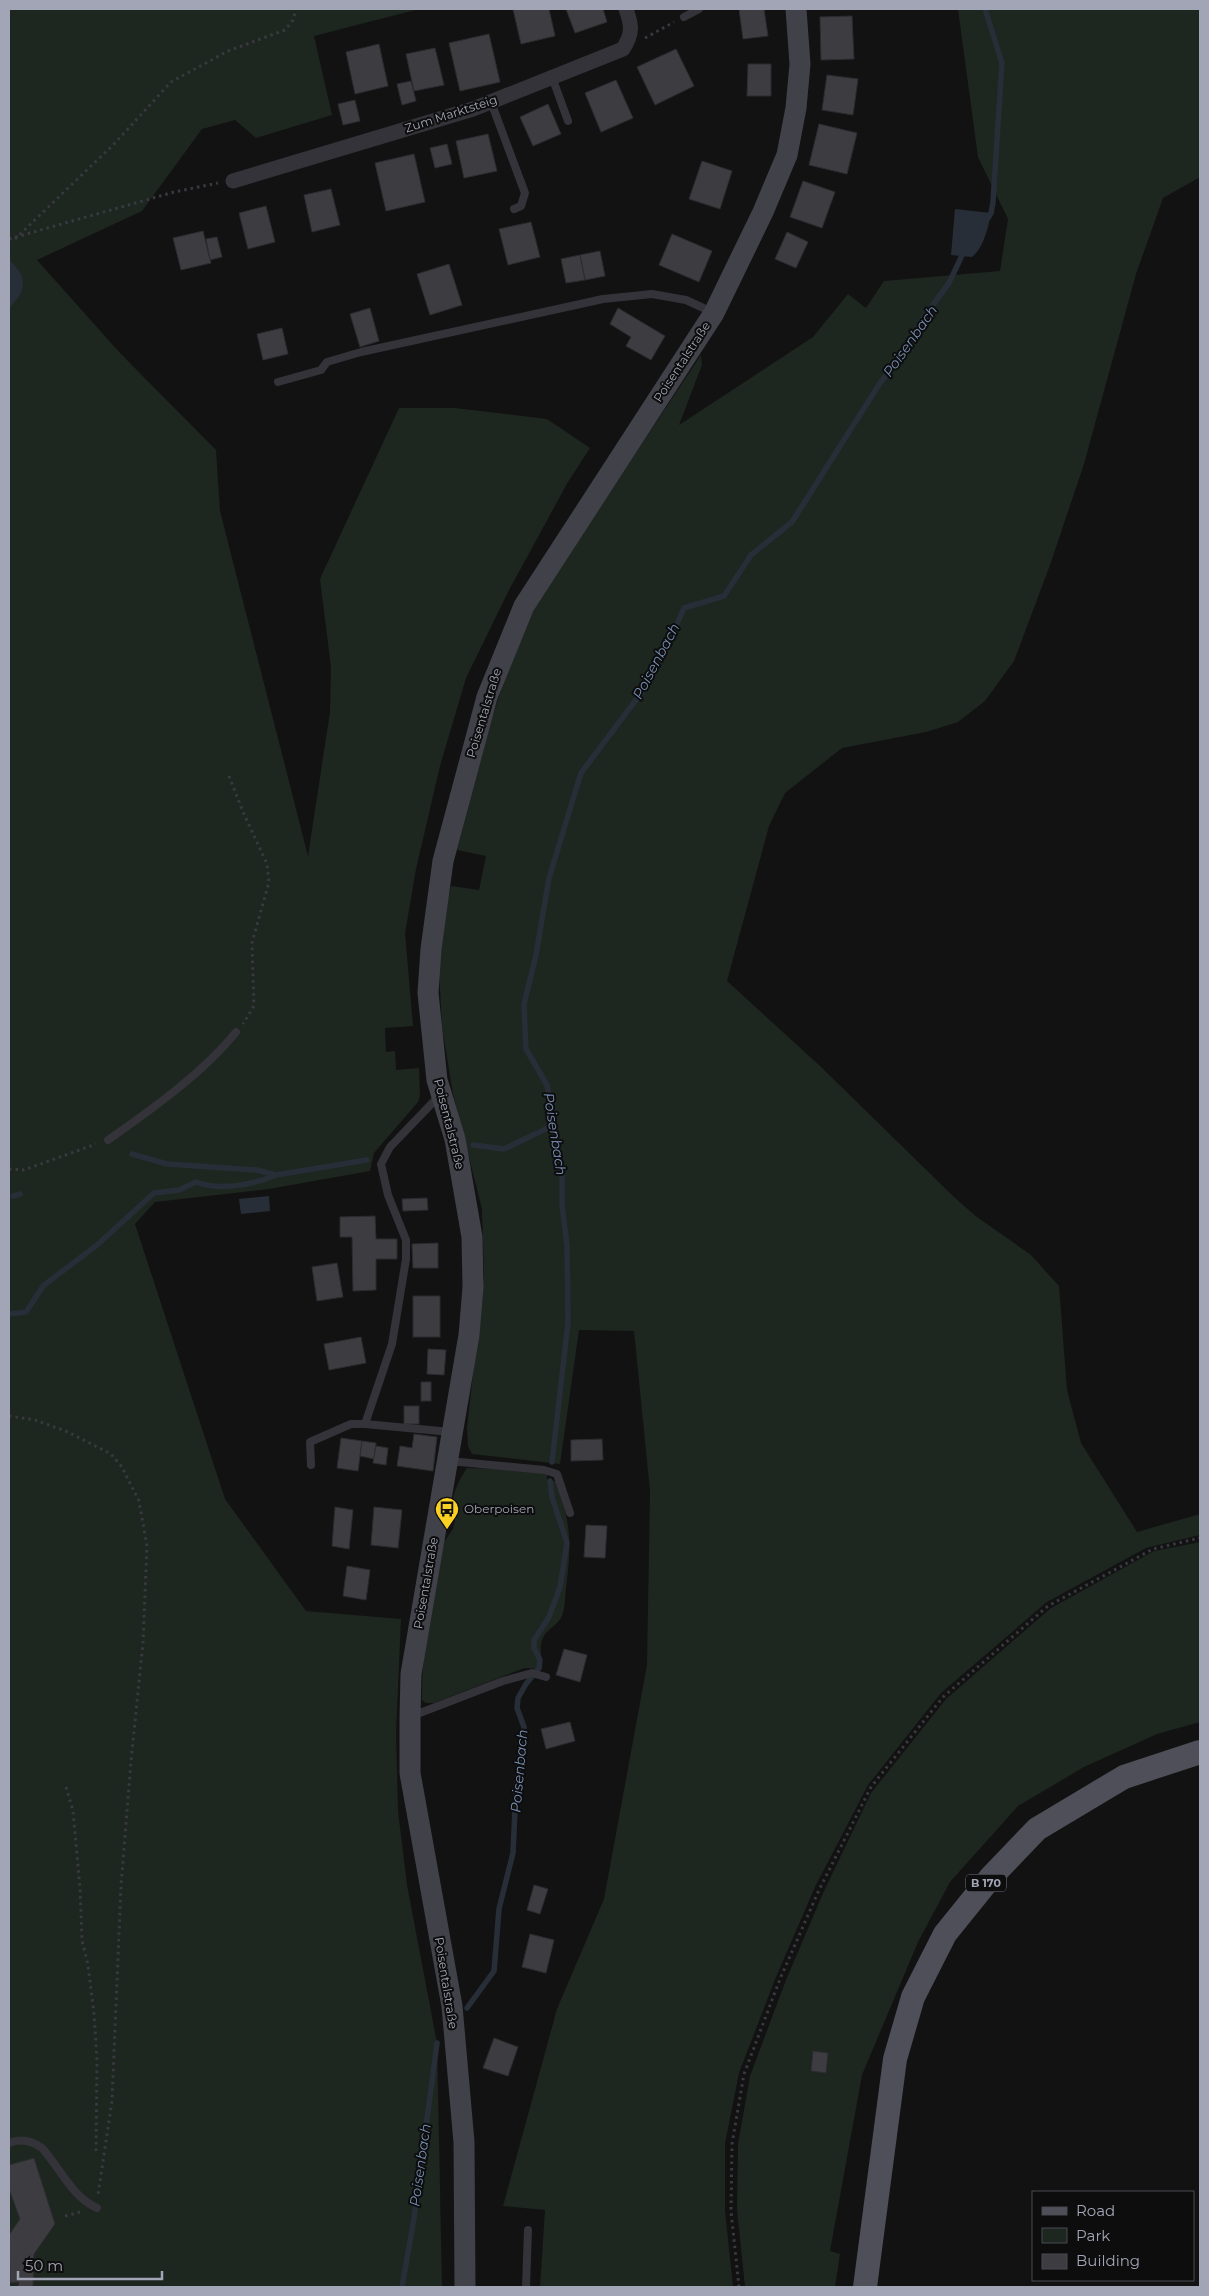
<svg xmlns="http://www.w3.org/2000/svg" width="1209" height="2296" font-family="Montserrat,sans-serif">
	<rect width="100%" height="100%" fill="#121213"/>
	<g fill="#1e2620">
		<polygon points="9,9 419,9 314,36 332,115 256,138 235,120 202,129 142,211 37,260 120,353 216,450 220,511 308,856 330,712 331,667 320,579 399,408 455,408 547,419 590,448 568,482 509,590 466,678 440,766 416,869 405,933 413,1026 385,1028 386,1052 395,1051 396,1070 419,1068 420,1096 418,1102 374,1153 370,1171 269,1189 155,1202 135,1224 225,1499 306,1611 401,1619 396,1733 398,1811 407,1885 437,2043 442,2287 9,2287"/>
		<polygon points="958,9 1200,9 1200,177 1163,198 1136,274 1084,464 1050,565 1014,661 985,701 958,722 926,732 842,748 785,793 769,826 727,981 819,1065 955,1198 977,1217 1031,1255 1059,1286 1067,1390 1081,1443 1137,1532 1200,1514 1200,1535 1146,1548 1047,1602 941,1693 868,1785 815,1887 776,1977 739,2073 725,2143 725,2211 733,2287 540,2287 545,2210 503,2206 557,2009 604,1899 647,1665 650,1491 634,1331 579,1330 560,1464 472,1454 468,1446 467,1428 484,1275 482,1209 453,1094 442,1027 439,969 445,911 451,886 479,890 486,856 457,850 486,735 508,671 535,607 573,547 701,355 702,365 679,425 813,337 848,294 866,308 884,281 1000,271 1008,219 978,157"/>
		<path d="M 467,1468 L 531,1470 L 547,1475 L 547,1480 L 556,1481 C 571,1526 572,1541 566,1588 C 565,1597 565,1611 561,1618 C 558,1623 551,1628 547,1632 C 537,1642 542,1656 542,1669 L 525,1668 L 514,1672 L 434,1703 L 426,1703 L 422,1700 C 421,1647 434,1594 444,1542 L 453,1529 L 455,1521 L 452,1519 C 450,1500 456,1484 467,1468 Z"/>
		<polygon points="1200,1542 1200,1722 1157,1734 1084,1767 1018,1806 950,1882 918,1942 862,2075 830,2251 840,2254 835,2287 745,2287 737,2209 738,2144 750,2076 786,1980 824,1891 871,1793 946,1699 1051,1608 1154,1551"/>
	</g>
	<g fill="#282e37">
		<path d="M 955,209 L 991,213 C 988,228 984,247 972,257 L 951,255 Z"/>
		<path d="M 9,260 C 28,276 27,291 9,308 Z"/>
		<polygon points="269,1196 270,1211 241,1214 239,1199"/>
	</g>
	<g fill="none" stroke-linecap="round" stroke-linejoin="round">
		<g stroke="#282e37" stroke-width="5.5">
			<polyline points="985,9 1002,63 993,202 991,213 988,218"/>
			<polyline points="473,1145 504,1149 554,1125"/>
			<polyline points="132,1154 167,1164 257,1170 276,1175 367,1160"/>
			<polyline points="13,1196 20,1194"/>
			<path d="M 9,1314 L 26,1312 L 43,1286 L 97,1245 L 154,1193 L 179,1190 L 196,1182 C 220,1191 253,1185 276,1175"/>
			<polyline points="552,1462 568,1323 567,1245 562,1205 562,1173 547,1085 526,1049 524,1004 536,955 549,878 581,773 645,688 667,647 684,608 724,596 751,555 792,522 880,383 904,353 924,317 949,283 965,249"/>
			<polyline points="467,2008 494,1971 499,1909 513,1853 516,1788 524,1727 517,1708 518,1698 526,1684 539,1668 540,1660 534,1648 534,1640 549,1617 560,1587 567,1543 552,1497 550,1481"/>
			<polyline points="402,2287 414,2218 437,2043"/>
		</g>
	</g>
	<g fill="#3c3c41" stroke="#2c2c30">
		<polygon points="513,9 549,9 555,36 521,44"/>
		<polygon points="566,9 603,9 607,22 575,33"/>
		<polygon points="739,9 764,9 768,36 743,39"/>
		<polygon points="852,16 854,59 821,60 820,17"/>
		<polygon points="489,34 500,82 460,91 449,43"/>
		<polygon points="379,44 388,86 355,94 346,52"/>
		<polygon points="435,48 444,85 414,91 406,54"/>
		<polygon points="676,49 694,86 655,105 637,67"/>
		<polygon points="748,64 771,64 771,96 747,96"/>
		<polygon points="827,75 858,79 853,115 822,110"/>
		<polygon points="616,80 633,118 601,132 585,93"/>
		<polygon points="411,81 416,101 402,105 397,84"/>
		<polygon points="355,100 360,121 343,125 338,104"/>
		<polygon points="548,104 561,134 533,146 520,117"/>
		<polygon points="819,124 857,133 847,174 809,165"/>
		<polygon points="488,134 497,171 464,178 456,141"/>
		<polygon points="447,144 452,164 435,168 430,148"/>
		<polygon points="414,154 425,202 386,211 375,163"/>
		<polygon points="702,161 732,171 720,209 689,199"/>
		<polygon points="803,181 835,192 822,228 790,217"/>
		<polygon points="331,189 340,225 312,232 304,195"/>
		<polygon points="266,206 275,242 248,249 239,213"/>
		<polygon points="531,222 540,257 508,265 499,229"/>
		<polygon points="203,231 211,263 181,270 173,238"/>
		<polygon points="787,232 808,242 796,268 775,259"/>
		<polygon points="672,234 712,251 699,282 659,265"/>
		<polygon points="217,237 222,257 210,260 206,239"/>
		<polygon points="600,251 605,276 585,280 580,255"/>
		<polygon points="580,255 585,280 566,283 561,259"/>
		<polygon points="449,264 462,305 430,315 417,274"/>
		<polygon points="370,308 379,341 360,347 350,314"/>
		<polygon points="618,308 665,336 651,360 626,346 631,337 610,324"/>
		<polygon points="282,328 288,354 263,360 257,334"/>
		<polygon points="427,1198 428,1210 403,1211 402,1199"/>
		<polygon points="375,1216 376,1239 397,1239 397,1259 376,1259 376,1290 353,1291 352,1237 340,1237 340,1217"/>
		<polygon points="438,1243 438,1268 413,1268 412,1244"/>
		<polygon points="337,1263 343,1297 317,1301 312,1267"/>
		<rect x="413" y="1296" width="27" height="41"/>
		<polygon points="361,1337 366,1363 329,1370 324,1344"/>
		<polygon points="428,1349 446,1350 444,1375 427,1374"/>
		<rect x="421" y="1382" width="10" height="19"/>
		<rect x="404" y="1406" width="15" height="18"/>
		<polygon points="414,1434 437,1437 433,1471 397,1466 400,1446 412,1448"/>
		<polygon points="341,1438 362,1441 358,1471 337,1468"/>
		<polygon points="602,1439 603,1460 571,1461 571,1440"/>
		<polygon points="362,1441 376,1443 374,1459 360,1456"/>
		<polygon points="376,1446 388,1448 386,1465 373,1463"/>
		<polygon points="335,1507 353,1510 349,1549 332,1546"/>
		<polygon points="374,1507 402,1510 398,1548 371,1545"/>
		<polygon points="586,1525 607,1526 605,1558 584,1557"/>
		<polygon points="347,1566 370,1570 366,1600 343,1596"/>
		<polygon points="564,1649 587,1655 580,1682 556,1675"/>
		<polygon points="570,1722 575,1741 546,1749 541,1729"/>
		<polygon points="534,1885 548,1889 540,1914 527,1910"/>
		<polygon points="530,1934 554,1940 546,1973 522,1967"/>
		<polygon points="494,2038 518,2047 508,2076 483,2068"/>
		<polygon points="813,2051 828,2053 826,2073 811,2071"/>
		<polygon points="34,2158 55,2224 34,2254 33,2287 18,2287 19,2282 10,2283 9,2235 20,2219 9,2189 9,2165"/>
	</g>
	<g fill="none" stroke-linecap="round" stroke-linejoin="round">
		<g stroke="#393940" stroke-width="3" stroke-dasharray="2.5 4" stroke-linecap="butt">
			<polyline points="645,38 674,22"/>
			<polyline points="9,239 174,192 218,183"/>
			<polyline points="15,239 115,143 171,82 228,51 285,30 293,20 296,9"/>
			<polyline points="229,776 243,812 267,864 269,882 252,943 254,1006 243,1024"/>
			<polyline points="9,1169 24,1170 96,1144"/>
			<polyline points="9,1416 35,1420 68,1432 111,1454 122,1467 139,1501 147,1546 143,1643 131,1761 121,1886 112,2101 98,2195"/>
			<polyline points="66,1787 73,1811 80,1888 82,1940 88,1965 94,2014 97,2060 96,2153"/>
			<polyline points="65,2216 80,2212"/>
			<polyline points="739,2287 731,2211 732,2144 744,2074 780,1979 819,1890 871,1787 943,1697 1048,1606 1153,1549 1200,1538"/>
		</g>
		<g stroke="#333339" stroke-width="8">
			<polyline points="684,17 699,9"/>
			<polyline points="552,77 568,121"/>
			<polyline points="491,102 525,193 521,206 514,209"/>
			<polyline points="278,382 321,370 327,362 361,352 603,299 652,294 686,300 712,312"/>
			<path d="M 108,1140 C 151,1110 204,1072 236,1032"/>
			<polyline points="365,1424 451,1432"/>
			<polyline points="449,1461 544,1470 557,1474 570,1513"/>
			<polyline points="311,1465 310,1442 351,1424 365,1424 392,1344 406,1259 406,1240 388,1195 381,1164 390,1147 439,1096"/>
			<polyline points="412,1716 503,1681 532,1673 546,1677"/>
			<path d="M 9,2143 C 21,2138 32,2141 42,2148 C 60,2168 72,2197 97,2208"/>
			<polyline points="526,2287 528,2230"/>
		</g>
		<path stroke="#333339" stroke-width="15" d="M 233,181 L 473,109 L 623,49 C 633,33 632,26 626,9"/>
		<polyline stroke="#404149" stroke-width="21" points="465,2287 464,2142 452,2006 410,1773 410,1717 411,1674 469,1335 473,1287 472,1237 455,1139 437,1080 428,993 431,949 443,861 487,697 524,606 714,313 763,212 787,155 796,108 800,64 796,9"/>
		<polyline stroke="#4e4f58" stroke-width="24" points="865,2287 895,2059 913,1997 945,1934 991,1877 1037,1829 1124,1777 1200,1752"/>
	</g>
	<defs>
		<g id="bus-pin" transform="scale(1.25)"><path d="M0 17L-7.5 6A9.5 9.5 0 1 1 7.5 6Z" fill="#fad123" stroke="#0d0d0e"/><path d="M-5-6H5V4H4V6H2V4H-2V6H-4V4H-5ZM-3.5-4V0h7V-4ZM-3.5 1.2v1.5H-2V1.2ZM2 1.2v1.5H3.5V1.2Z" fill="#111"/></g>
	</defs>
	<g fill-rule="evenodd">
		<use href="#bus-pin" x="447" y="1509"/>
	</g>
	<g text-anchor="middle" stroke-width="4" stroke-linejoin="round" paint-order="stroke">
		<rect fill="#0d0d0e" stroke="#757783" stroke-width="1" x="966" y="1874.5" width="40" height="17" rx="4"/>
		<g font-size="11" font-weight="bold" fill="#a2a5b5">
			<text x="986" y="1887">B 170</text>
		</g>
		<g font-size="12" fill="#a2a5b5" stroke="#0d0d0e">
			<text transform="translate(451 114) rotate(-18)" y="4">Zum Marktsteig</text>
			<text transform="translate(682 362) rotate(-57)" y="4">Poisentalstraße</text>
			<text transform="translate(484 713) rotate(-73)" y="4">Poisentalstraße</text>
			<text transform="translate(449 1124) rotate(76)" y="4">Poisentalstraße</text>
			<text transform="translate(426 1583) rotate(-80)" y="4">Poisentalstraße</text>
			<text transform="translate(446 1983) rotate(81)" y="4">Poisentalstraße</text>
		</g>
		<g font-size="12" fill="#a2a5b5" stroke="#0d0d0e" text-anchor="start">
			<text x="464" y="1513">Oberpoisen</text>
		</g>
		<g font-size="14" font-style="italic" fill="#778eb2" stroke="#0d0d0e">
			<text transform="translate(910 341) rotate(-55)" y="5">Poisenbach</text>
			<text transform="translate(656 661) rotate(-62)" y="5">Poisenbach</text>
			<text transform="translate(555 1134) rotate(81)" y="5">Poisenbach</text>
			<text transform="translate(519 1771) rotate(-85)" y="5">Poisenbach</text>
			<text transform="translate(420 2165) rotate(-82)" y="5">Poisenbach</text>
		</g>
	</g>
	<rect width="1209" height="2296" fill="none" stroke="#a2a5b5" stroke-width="20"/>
	<rect x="1032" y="2191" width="162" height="90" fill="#0d0d0e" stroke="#494a51"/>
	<rect x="1042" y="2207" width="25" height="8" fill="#4e4f58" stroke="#494a51"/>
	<text x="1076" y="2216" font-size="15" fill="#a2a5b5">Road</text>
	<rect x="1042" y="2228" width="25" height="15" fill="#1e2620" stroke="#494a51"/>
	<text x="1076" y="2241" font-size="15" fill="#a2a5b5">Park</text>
	<rect x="1042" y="2254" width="25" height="15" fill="#3c3c41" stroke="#494a51"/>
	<text x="1076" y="2266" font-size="15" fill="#a2a5b5">Building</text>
	<path d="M18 2271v8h144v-8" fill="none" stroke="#a2a5b5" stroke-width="2.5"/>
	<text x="25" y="2271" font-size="15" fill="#a2a5b5" stroke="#0d0d0e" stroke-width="4" paint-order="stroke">50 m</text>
</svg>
